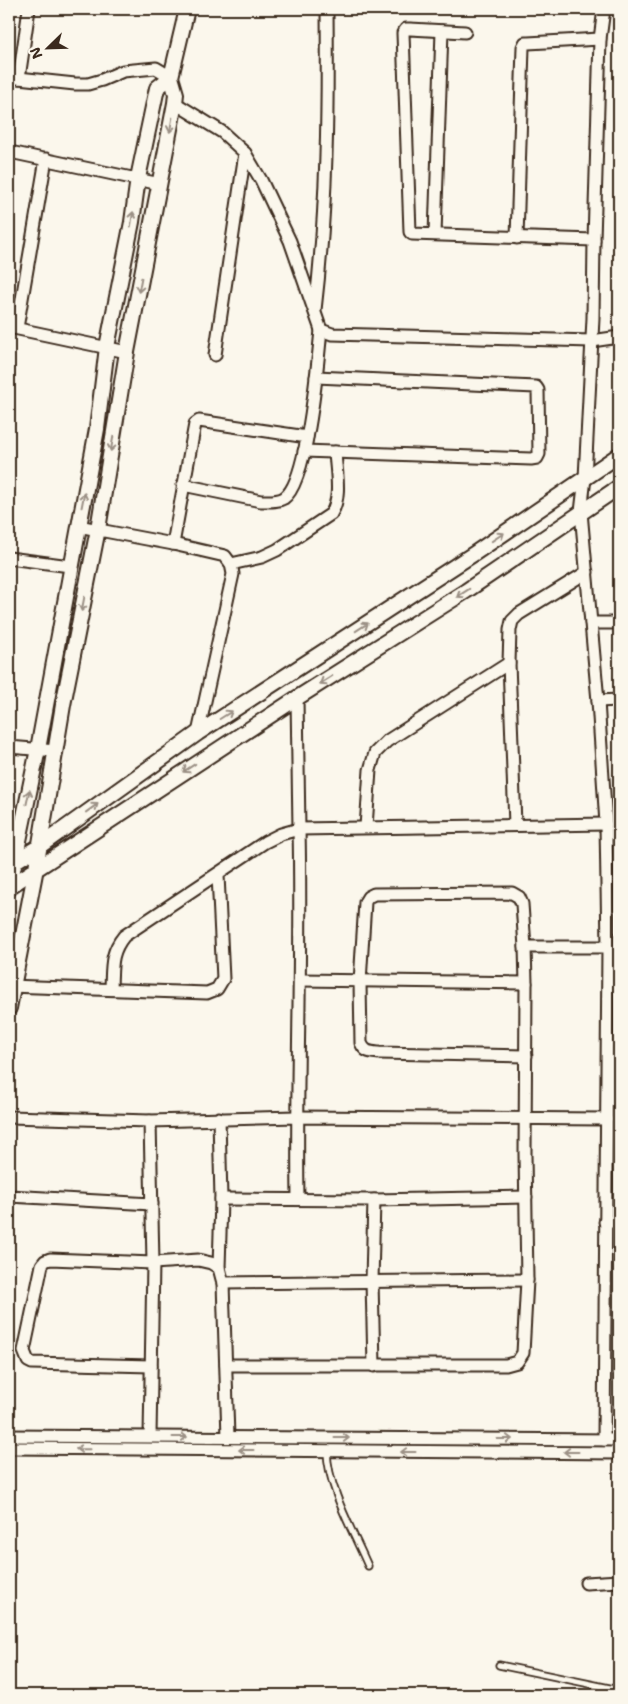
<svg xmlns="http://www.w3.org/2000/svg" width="628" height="1704" font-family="'Shantell Sans',sans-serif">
	<rect width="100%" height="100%" fill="#fbf7ec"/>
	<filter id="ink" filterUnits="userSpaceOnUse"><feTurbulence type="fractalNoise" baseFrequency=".02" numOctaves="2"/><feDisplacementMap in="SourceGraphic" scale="10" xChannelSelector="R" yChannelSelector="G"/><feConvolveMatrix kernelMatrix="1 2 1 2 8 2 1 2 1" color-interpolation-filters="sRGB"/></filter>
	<g filter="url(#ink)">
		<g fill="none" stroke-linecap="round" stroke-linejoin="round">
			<g stroke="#3b2a1e" stroke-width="9">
				<g id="service">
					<path d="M 327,1451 C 328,1489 353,1531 368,1566"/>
					<polyline points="499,1665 619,1690"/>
				</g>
			</g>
			<g stroke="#3b2a1e" stroke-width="15">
				<g id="minor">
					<polyline points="465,32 410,29 406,29 403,33 410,232 412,234 594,240"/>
					<polyline points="9,77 75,84 88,84 102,80 123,71 156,68 171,77"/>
					<polyline points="19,78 29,9"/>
					<polyline points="175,103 222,132 245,153 261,180 290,241 321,330 332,334 592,341 619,337"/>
					<polyline points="10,152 160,184"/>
					<polyline points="435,234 442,31"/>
					<polyline points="517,238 523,47 525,43 528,43 600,39"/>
					<path d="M 315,310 C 327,210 328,109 327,9"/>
					<polyline points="9,327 127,352"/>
					<polyline points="17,328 46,159"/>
					<polyline points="215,355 245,153"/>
					<polyline points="304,451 531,459 537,458 539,454 538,390 536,387 316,377"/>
					<path d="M 183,485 L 261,501 C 269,501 277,502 284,498 C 308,482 318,360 321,330"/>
					<polyline points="78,526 173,544 225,556 231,564 233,574 198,733"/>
					<polyline points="173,544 195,424 199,421 307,437"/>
					<polyline points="9,558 70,566"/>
					<path d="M 231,564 L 262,557 L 277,550 L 331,514 C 342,497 336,472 335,452"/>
					<polyline points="591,623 619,623"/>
					<polyline points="297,698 299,829 606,824"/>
					<polyline points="598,701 619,700"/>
					<polyline points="9,747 56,751"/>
					<polyline points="515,825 509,663 510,630 512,621 519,614 587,572"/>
					<polyline points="366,827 370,770 375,753 387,741 509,663"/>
					<path d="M 525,947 L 522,904 L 519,897 L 512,893 L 374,894 L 368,897 L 365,902 L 360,982 L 361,1043 C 365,1052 369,1052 379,1053 L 526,1056"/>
					<polyline points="300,980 526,983 525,947 608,947"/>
					<polyline points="9,986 207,993 217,989 223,979 218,875"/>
					<path d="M 111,988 C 112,967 110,953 124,936 L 265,842 L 281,834 L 299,829 C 302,953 296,1076 298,1199"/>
					<polyline points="9,1117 150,1121 296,1117 607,1119"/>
					<polyline points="150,1121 153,1263 150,1436"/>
					<polyline points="9,1196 152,1204"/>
					<polyline points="221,1199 374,1200 526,1197"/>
					<polyline points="374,1200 372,1281 374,1366"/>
					<polyline points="605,1222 619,1222"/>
					<polyline points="219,1268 221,1199 219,1118"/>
					<polyline points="223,1283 228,1437"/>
					<polyline points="226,1365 506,1365 517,1362 523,1353 527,1280 525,1154 526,983"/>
					<polyline points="151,1366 32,1363 28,1361 24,1351 42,1265 45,1261 50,1259 153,1263 198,1260 211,1263 219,1268 223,1283 527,1280"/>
					<polyline points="9,1436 619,1440"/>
					<polyline points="604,1440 608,947 606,824 598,701 581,512 585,478 593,318 594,240 600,39 604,9"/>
					<polyline points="9,1448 619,1453"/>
					<polyline points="586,1583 619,1581"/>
				</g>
			</g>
			<g stroke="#3b2a1e" stroke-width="18">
				<g id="tertiary">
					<polyline points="9,865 40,846 198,733 475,553 619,455"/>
					<polyline points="9,887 297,698 466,591 619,487"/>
					<polyline points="9,889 38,749 97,429 107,347 132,222 138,178 157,88 171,77"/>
					<polyline points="9,1008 36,868 63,705 98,529 127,352 175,103 176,94 171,77 187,9"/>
				</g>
			</g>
			<use href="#service" stroke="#fbf7ec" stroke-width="5.5"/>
			<use href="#minor" stroke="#fbf7ec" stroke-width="11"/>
			<use href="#tertiary" stroke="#fbf7ec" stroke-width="14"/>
		</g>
		<defs><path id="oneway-shaft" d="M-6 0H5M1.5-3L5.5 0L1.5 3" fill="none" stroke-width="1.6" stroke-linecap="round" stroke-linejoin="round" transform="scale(1.25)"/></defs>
		<g stroke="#9b9085">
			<use href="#oneway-shaft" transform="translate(171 125) rotate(100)"/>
			<use href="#oneway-shaft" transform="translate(132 219) rotate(-81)"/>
			<use href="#oneway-shaft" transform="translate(140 285) rotate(101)"/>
			<use href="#oneway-shaft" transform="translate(112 444) rotate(100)"/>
			<use href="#oneway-shaft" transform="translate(83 500) rotate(-79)"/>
			<use href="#oneway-shaft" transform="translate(498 537) rotate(-34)"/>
			<use href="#oneway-shaft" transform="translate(463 593) rotate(147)"/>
			<use href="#oneway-shaft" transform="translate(83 604) rotate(101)"/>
			<use href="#oneway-shaft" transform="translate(362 627) rotate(-33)"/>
			<use href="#oneway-shaft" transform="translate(326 680) rotate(148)"/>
			<use href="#oneway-shaft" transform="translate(226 715) rotate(-32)"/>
			<use href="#oneway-shaft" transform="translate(189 768) rotate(147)"/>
			<use href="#oneway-shaft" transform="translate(28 797) rotate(-78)"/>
			<use href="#oneway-shaft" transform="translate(92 808) rotate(-36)"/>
			<use href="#oneway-shaft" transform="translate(180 1437)"/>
			<use href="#oneway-shaft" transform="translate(342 1438)"/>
			<use href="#oneway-shaft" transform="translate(505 1439)"/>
			<use href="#oneway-shaft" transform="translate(83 1449) rotate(-179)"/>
			<use href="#oneway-shaft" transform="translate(246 1450) rotate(-180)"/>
			<use href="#oneway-shaft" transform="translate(408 1452) rotate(180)"/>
			<use href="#oneway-shaft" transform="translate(571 1452) rotate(-180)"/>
		</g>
	</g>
	<rect width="628" height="1704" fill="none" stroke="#fbf7ec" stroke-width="30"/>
	<rect x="15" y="15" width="598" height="1674" fill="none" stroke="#3b2a1e" stroke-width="2" filter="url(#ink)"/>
	<g transform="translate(48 48) rotate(247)" stroke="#fbf7ec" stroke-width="4" paint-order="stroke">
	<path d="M0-4L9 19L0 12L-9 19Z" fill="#3b2a1e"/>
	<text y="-8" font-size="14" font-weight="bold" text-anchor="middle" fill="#3b2a1e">N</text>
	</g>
</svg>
